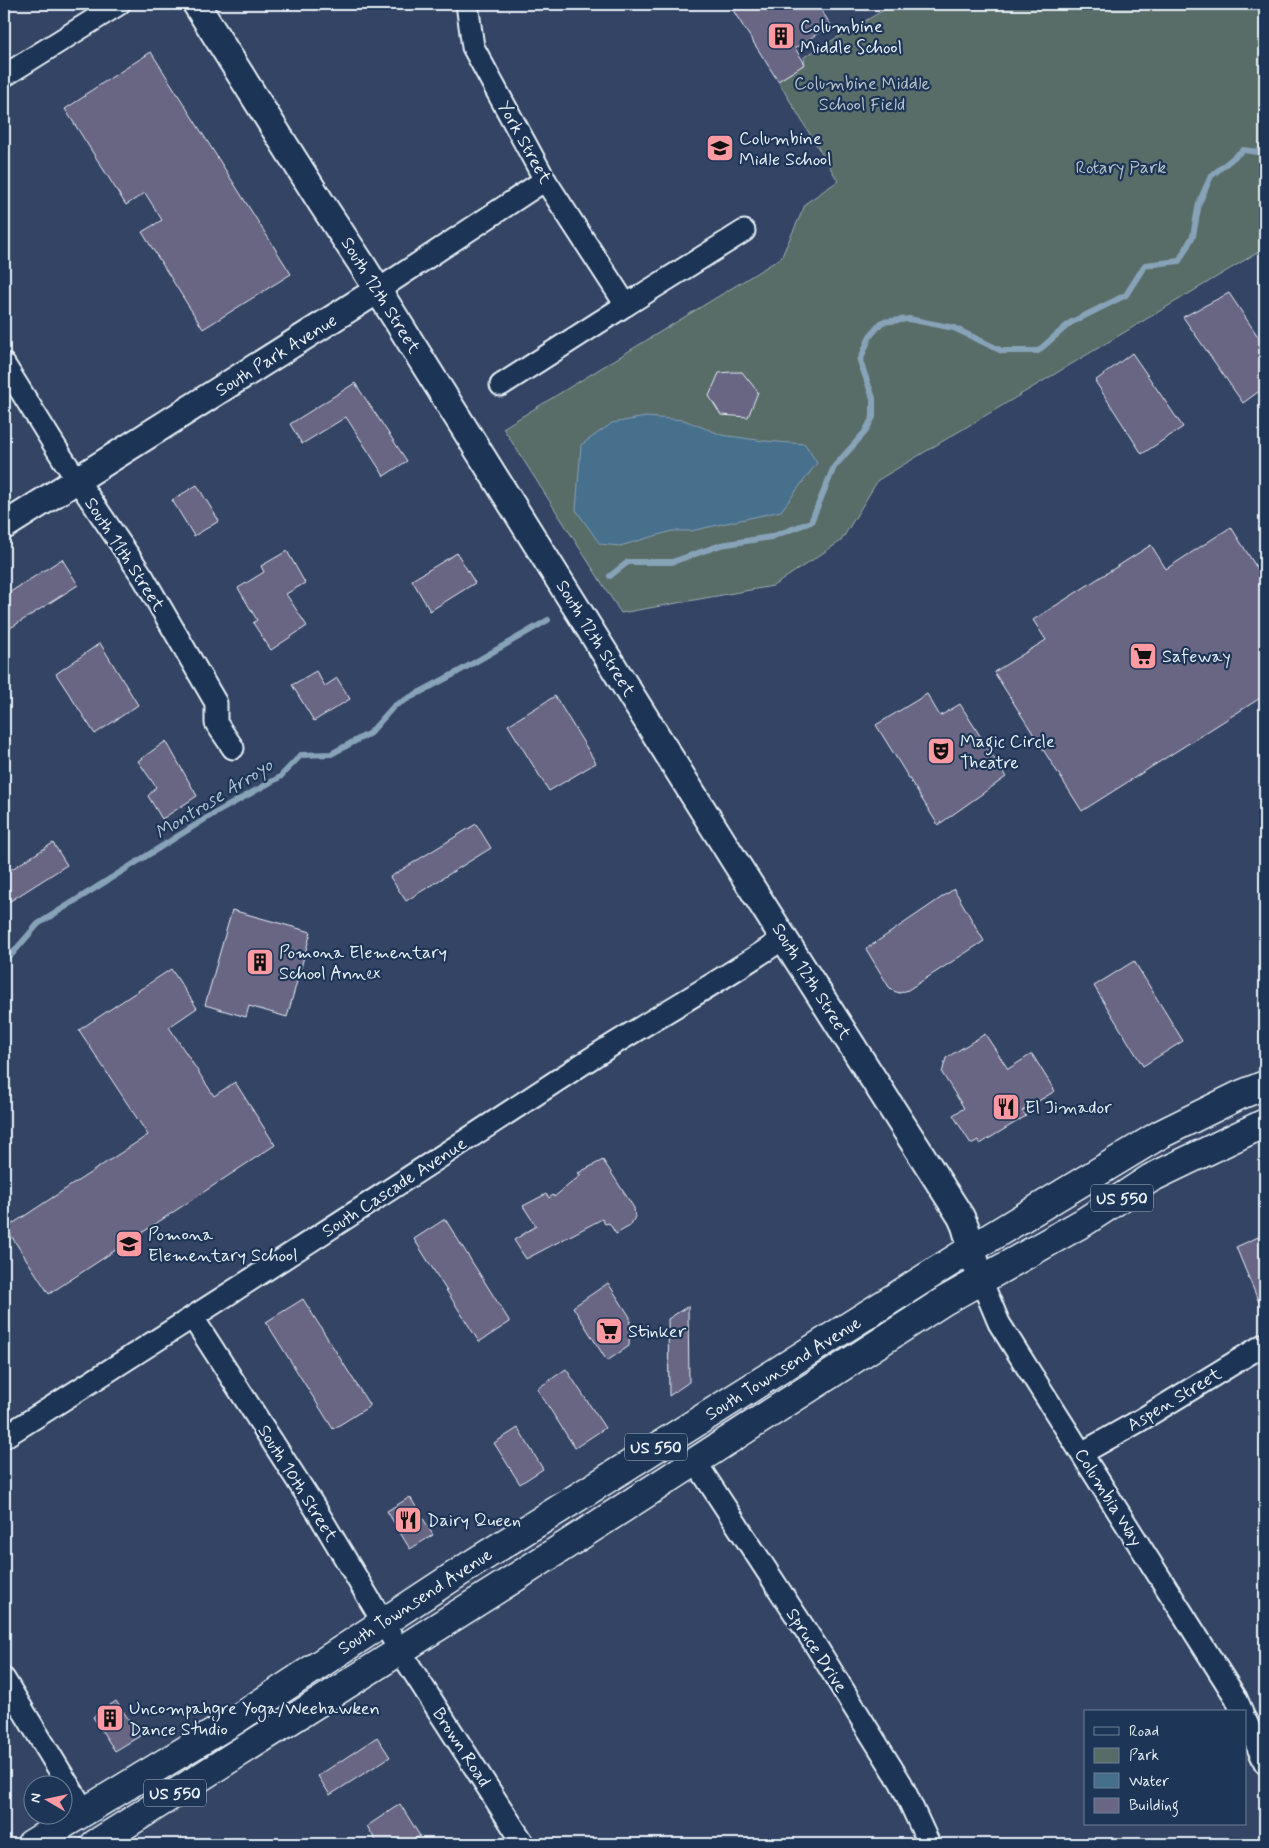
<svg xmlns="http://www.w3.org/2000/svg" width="1269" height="1848" font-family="Mynerve,sans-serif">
	<rect width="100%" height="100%" fill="#344464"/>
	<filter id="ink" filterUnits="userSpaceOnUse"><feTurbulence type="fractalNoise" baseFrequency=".02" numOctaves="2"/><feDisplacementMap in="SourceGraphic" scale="10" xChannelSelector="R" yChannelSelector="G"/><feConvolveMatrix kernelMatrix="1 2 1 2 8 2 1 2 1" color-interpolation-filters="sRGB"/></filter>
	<g filter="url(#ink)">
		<polygon fill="#586c67" stroke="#a0aeb0" points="894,4 1265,4 1265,248 878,480 841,541 773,586 621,613 503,428 781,258 806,203 838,181 778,81 805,64 804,57"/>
		<polygon fill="#466f8d" stroke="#87a3b8" points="646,417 684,420 722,435 764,441 805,444 817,463 781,511 691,531 672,531 620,546 600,544 576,510 581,445 612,423"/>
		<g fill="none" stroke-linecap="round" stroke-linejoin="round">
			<g stroke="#87a3b8" stroke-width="6">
				<polyline points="610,576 628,562 672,562 721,545 771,537 811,522 834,467 865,432 873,417 873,398 860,361 870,336 882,322 909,319 954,328 1002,351 1038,351 1070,323 1126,295 1145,265 1179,261 1193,236 1199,203 1211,176 1243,150 1265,153"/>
				<polyline points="4,957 12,954 38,924 210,816 280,777 301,755 331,754 370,733 394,706 456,673 548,620"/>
			</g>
		</g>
		<g fill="#696684" stroke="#e8f1f8">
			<polygon points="729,4 817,4 831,25 795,48 805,64 778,81"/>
			<polygon points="151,52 291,274 203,329 142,232 162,220 145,193 126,205 65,109 85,96 84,95"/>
			<polygon points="1229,293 1265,347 1265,387 1243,403 1183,317"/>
			<polygon points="1132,353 1183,427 1142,454 1095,381"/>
			<polygon points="731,372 742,372 758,392 748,417 721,415 709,396 719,373"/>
			<polygon points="355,383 407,461 384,476 346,417 302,444 290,424"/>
			<polygon points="197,485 219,521 194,536 172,500"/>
			<polygon points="1231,527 1265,581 1265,695 1082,811 994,672 1046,640 1033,620 1151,545 1166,569"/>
			<polygon points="287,551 305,583 286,594 307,626 271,650 253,623 257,620 238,588 264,572 261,566"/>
			<polygon points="457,553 475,583 430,611 412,580"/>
			<polygon points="62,559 78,585 4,632 4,596"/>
			<polygon points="100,643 138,705 95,734 56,674"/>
			<polygon points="316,671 325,686 337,678 350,699 314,721 292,685"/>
			<polygon points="927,694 940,716 960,704 1006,777 938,825 876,725"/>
			<polygon points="555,696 596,763 549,791 508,725"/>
			<polygon points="166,741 197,796 162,819 148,796 156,787 138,761"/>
			<polygon points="476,824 491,848 406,901 390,877"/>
			<polygon points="53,843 67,865 4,905 4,874"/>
			<polygon points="954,889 984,941 908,990 900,993 893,991 889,987 866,949"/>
			<polygon points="232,910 311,932 287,1017 249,1006 246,1017 205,1005"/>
			<polygon points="1134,961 1183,1041 1143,1066 1094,986"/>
			<polygon points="171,969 197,1008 169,1027 214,1096 235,1082 275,1145 49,1294 6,1228 148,1135 79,1030"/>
			<polygon points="985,1034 1008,1069 1032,1054 1055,1091 1022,1111 1026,1116 980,1144 978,1140 971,1144 953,1115 964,1108 942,1073 946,1058"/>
			<polygon points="603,1160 634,1208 635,1217 630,1226 616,1234 609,1223 605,1224 602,1219 526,1259 514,1240 536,1226 523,1206 546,1194 549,1198 553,1195 554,1197 581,1175 578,1173"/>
			<polygon points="445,1219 510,1322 479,1342 414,1239"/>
			<polygon points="1265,1234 1265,1317 1236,1247"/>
			<polygon points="608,1283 630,1317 629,1346 607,1361 573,1307"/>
			<polygon points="303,1299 370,1406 333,1429 266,1322"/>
			<polygon points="688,1306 689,1382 669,1396 668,1319"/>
			<polygon points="566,1369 605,1428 575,1448 537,1389"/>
			<polygon points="518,1428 543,1469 520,1484 494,1443"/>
			<polygon points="410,1497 433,1535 410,1549 387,1511"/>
			<polygon points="116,1701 140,1736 115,1751 93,1717"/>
			<polygon points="377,1737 390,1757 330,1795 318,1776"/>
			<polygon points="400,1804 420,1836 406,1844 378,1844 367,1826"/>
		</g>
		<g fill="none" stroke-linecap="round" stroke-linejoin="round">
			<g stroke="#e8f1f8" stroke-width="25">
				<g id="minor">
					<polyline points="467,4 473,47 545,180 626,305 501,385"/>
					<polyline points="4,76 119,4"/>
					<polyline points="378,290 545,180"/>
					<polyline points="626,305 744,231"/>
					<polyline points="4,364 63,459 143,577 216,703 216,723 233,748"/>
					<polyline points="981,1280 999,1323 1236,1698 1242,1712"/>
					<polyline points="193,1318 317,1511 400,1651 524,1844"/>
					<path d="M 4,1437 C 200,1314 393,1188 587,1061 C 652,1019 720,982 784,938"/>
					<polyline points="1082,1453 1139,1421 1265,1344"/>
					<polyline points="695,1461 816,1646 901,1783 929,1844"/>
					<polyline points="4,1679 85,1812"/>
					<polyline points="1245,1719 1265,1763"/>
				</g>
			</g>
			<g stroke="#e8f1f8" stroke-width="30">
				<g id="tertiary">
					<polyline points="196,4 322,204 361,263 736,863 961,1217 965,1226 981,1280"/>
					<polyline points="4,526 378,290"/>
				</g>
			</g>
			<g stroke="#e8f1f8" stroke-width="31">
				<g id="trunk">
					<polyline points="31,1844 232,1722 472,1564 971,1249 1161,1134 1240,1095 1265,1085"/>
					<polyline points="95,1844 521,1574 944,1301 1084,1222 1151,1178 1265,1123"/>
				</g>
			</g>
			<use href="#minor" stroke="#1d3557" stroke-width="21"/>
			<use href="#tertiary" stroke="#1d3557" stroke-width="26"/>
			<use href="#trunk" stroke="#1d3557" stroke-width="28"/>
		</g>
	</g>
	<defs>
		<g id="building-square" transform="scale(1.4375)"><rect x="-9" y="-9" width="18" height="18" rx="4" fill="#ff9aa2" stroke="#1d3557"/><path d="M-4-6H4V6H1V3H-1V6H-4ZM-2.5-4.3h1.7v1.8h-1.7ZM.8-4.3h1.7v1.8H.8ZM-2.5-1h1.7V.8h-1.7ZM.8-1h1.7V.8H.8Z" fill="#111"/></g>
		<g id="school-square" transform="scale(1.4375)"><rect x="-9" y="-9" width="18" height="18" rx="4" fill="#ff9aa2" stroke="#1d3557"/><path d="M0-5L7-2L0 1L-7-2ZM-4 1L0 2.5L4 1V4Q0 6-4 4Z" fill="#111"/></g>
		<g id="supermarket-square" transform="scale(1.4375)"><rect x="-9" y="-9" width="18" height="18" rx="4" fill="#ff9aa2" stroke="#1d3557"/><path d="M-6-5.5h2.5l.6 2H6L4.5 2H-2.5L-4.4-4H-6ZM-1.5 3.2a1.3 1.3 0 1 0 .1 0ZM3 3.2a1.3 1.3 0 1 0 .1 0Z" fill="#111"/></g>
		<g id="theatre-square" transform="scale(1.4375)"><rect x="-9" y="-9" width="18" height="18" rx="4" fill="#ff9aa2" stroke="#1d3557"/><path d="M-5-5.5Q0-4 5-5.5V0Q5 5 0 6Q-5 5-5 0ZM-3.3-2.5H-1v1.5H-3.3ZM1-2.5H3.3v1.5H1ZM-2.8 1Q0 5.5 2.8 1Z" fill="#111"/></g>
		<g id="restaurant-square" transform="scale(1.4375)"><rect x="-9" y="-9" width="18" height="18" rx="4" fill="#ff9aa2" stroke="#1d3557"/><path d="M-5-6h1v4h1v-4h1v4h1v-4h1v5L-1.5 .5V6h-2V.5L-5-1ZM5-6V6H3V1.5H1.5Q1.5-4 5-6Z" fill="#111"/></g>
	</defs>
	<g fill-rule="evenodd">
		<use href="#building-square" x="781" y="36"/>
		<use href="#school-square" x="720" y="148"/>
		<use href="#supermarket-square" x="1143" y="656"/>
		<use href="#theatre-square" x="941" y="751"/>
		<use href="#building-square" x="260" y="962"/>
		<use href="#restaurant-square" x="1006" y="1107"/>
		<use href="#school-square" x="129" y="1244"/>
		<use href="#supermarket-square" x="609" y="1331"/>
		<use href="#restaurant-square" x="408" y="1520"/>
		<use href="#building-square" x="110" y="1718"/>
	</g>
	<g text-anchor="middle" stroke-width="4.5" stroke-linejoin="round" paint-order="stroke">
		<g fill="#1d3557" stroke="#abb9c8" stroke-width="1">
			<rect x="1091" y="1184.5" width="62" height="27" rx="4"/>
			<rect x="625" y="1433.5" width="62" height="27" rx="4"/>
			<rect x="144" y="1779.5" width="62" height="27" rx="4"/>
		</g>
		<g font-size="16" font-weight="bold" fill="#e8f1f8">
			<text x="1122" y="1204">US 550</text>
			<text x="656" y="1453">US 550</text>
			<text x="175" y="1799">US 550</text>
		</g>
		<g font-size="18" fill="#e8f1f8" stroke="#1d3557" text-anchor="start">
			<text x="800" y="32">Columbine<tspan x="800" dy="21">Middle School</tspan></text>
			<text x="739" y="144">Columbine<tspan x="739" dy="21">Midle School</tspan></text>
			<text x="1162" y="662">Safeway</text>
			<text x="960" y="747">Magic Circle<tspan x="960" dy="21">Theatre</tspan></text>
			<text x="279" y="958">Pomona Elementary<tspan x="279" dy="21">School Annex</tspan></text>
			<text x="1025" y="1113">El Jimador</text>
			<text x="148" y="1240">Pomona<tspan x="148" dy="21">Elementary School</tspan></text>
			<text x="628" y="1337">Stinker</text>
			<text x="427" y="1526">Dairy Queen</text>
			<text x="129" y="1714">Uncompahgre Yoga/Weehawken<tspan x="129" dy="21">Dance Studio</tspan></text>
		</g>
		<g font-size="18" fill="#b6c2c5" stroke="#1d3557">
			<text x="862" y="89">Columbine Middle<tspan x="862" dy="21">School Field</tspan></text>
			<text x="1121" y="173">Rotary Park</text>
		</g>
		<g font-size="18" fill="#e8f1f8" stroke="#1d3557">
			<text transform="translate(525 142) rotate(61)" y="6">York Street</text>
			<text transform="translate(381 295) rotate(58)" y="6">South 12th Street</text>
			<text transform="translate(276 355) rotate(-32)" y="6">South Park Avenue</text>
			<text transform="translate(125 554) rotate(57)" y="6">South 11th Street</text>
			<text transform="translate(596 638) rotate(58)" y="6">South 12th Street</text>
			<text transform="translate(812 981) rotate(58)" y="6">South 12th Street</text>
			<text transform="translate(394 1187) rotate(-33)" y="6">South Cascade Avenue</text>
			<text transform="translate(783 1368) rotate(-32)" y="6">South Townsend Avenue</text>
			<text transform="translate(1174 1399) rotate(-31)" y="6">Aspen Street</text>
			<text transform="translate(298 1483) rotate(58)" y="6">South 10th Street</text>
			<text transform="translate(1109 1497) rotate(58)" y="6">Columbia Way</text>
			<text transform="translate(415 1601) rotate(-33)" y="6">South Townsend Avenue</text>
			<text transform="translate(817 1650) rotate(57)" y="6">Spruce Drive</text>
			<text transform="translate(462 1747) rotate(57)" y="6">Brown Road</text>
		</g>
		<g font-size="19" font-style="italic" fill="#afc4d3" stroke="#1d3557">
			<text transform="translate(213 798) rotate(-32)" y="7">Montrose Arroyo</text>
		</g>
	</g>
	<rect width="1269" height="1848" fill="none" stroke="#1d3557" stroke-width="20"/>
	<rect x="10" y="10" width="1249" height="1828" fill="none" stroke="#e8f1f8" stroke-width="2" filter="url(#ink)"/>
	<rect x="1084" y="1710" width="162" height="115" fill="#1d3557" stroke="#6e8097"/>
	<rect x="1094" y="1727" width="25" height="8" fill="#1d3557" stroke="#6e8097"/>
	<text x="1129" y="1736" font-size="15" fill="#e8f1f8">Road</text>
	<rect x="1094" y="1748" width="25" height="15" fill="#586c67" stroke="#6e8097"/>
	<text x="1129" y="1760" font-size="15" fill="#e8f1f8">Park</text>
	<rect x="1094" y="1773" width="25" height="15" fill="#466f8d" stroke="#6e8097"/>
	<text x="1129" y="1786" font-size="15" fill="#e8f1f8">Water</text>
	<rect x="1094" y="1798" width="25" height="15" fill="#696684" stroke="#6e8097"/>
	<text x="1129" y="1810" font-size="15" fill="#e8f1f8">Building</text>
	<g transform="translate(48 1800) rotate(279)"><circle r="24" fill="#1d3557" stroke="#6e8097"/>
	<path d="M0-4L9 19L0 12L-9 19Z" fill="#ff9aa2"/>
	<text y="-8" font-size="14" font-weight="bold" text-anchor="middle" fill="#e8f1f8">N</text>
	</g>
</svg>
